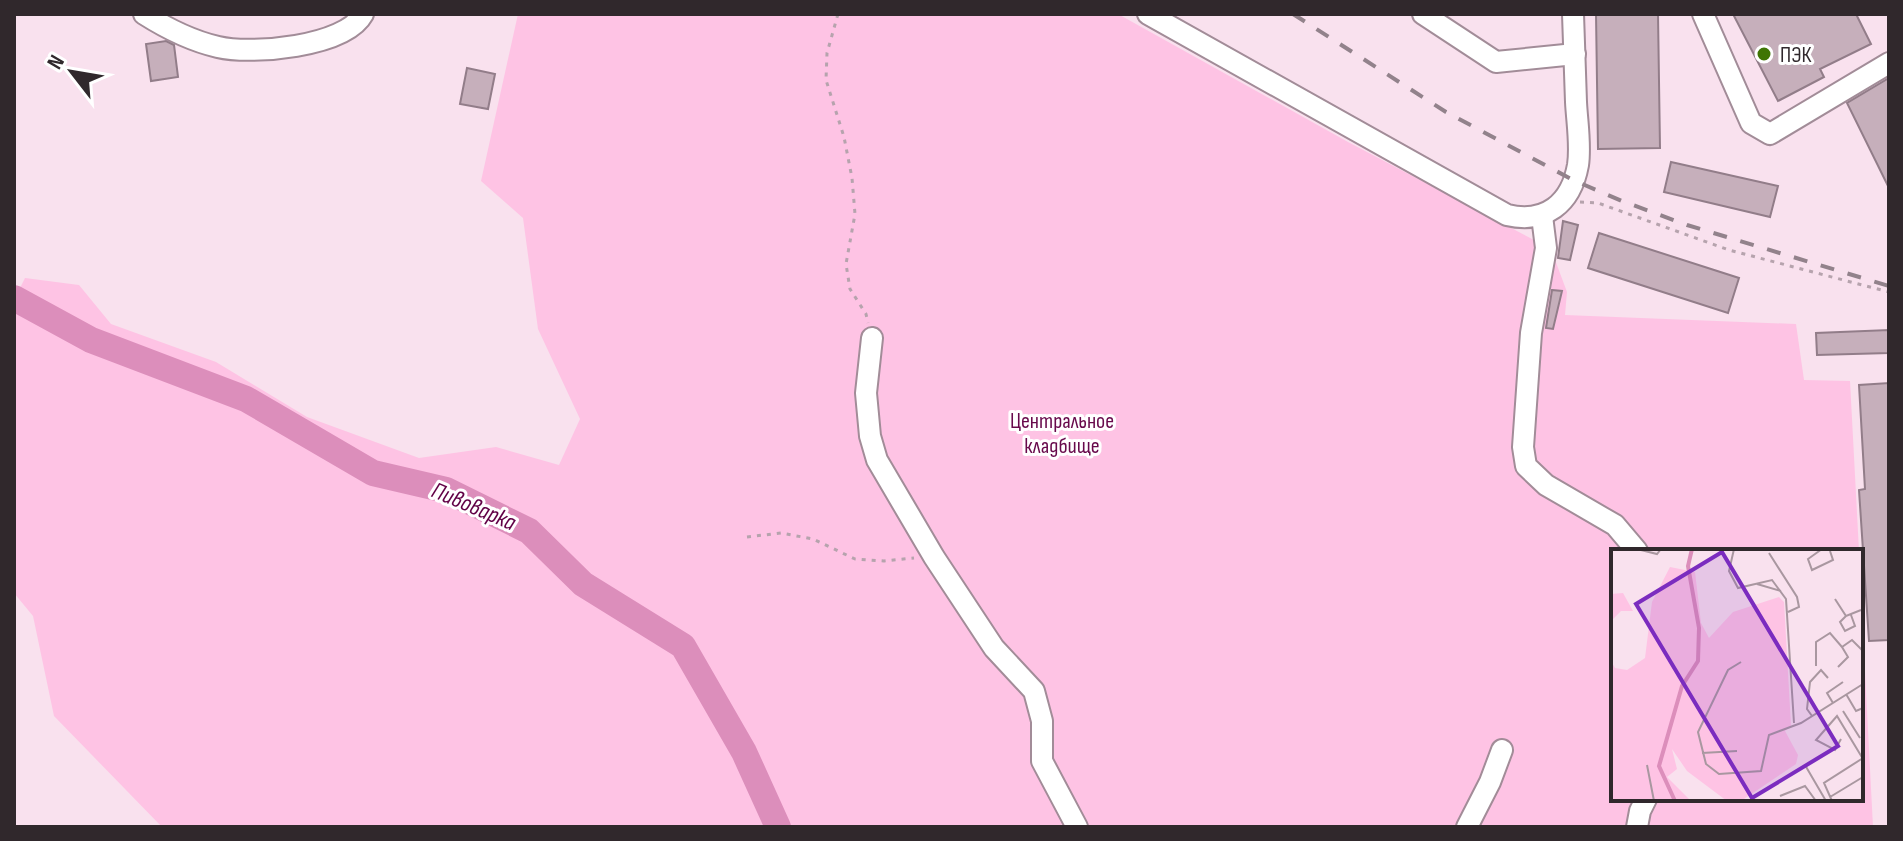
<svg xmlns="http://www.w3.org/2000/svg" width="1903" height="841" font-family="'Sofia Sans Condensed',sans-serif">
	<rect width="100%" height="100%" fill="#f9e1ee"/>
	<polygon fill="#fec3e4" points="518,14 1118,14 1348,142 1551,249 1567,292 1565,315 1796,324 1804,380 1850,381 1859,551 1613,551 1613,799 1861,799 1861,594 1873,827 162,827 54,716 33,616 14,593 14,300 25,278 79,285 111,324 216,362 307,417 419,458 496,447 559,465 580,419 538,329 523,218 481,181"/>
	<g fill="none" stroke-linecap="round" stroke-linejoin="round">
		<polyline stroke="#dc8ebb" stroke-width="26" points="14,298 91,340 246,399 373,473 446,490 529,531 583,584 683,646 744,752 778,827"/>
	</g>
	<g fill="#c6afbb" stroke="#927d89" stroke-width="2">
		<polygon points="1596,14 1658,14 1660,148 1598,149"/>
		<polygon points="1733,14 1856,14 1871,44 1820,69 1824,77 1778,101"/>
		<polygon points="166,41 174,45 178,77 151,81 146,44"/>
		<polygon points="467,68 495,74 488,109 460,104"/>
		<polygon points="1889,78 1889,188 1847,103"/>
		<polygon points="1671,162 1778,186 1770,217 1664,192"/>
		<polygon points="1563,221 1578,225 1570,260 1558,258"/>
		<polygon points="1599,233 1739,278 1728,313 1588,268"/>
		<polygon points="1552,290 1562,291 1553,329 1546,328"/>
		<polygon points="1889,330 1889,353 1817,355 1816,333"/>
		<polygon points="1889,383 1889,640 1869,641 1859,490 1865,489 1859,385"/>
	</g>
	<g fill="none" stroke-linecap="round" stroke-linejoin="round">
		<g stroke="#a28c98" stroke-width="24">
			<g id="minor">
				<path d="M 144,14 C 166,28 192,41 218,47 C 251,55 345,47 363,14"/>
				<path d="M 1148,14 L 1507,215 C 1545,224 1571,204 1578,165 C 1581,145 1577,122 1576,102 C 1575,73 1574,43 1573,14"/>
				<polyline points="1423,14 1496,62 1575,54"/>
				<polyline points="1703,14 1751,123 1770,134 1889,63"/>
				<polyline points="1542,216 1546,248 1531,333 1523,447 1526,466 1546,485 1615,525 1637,551"/>
				<polyline points="872,338 866,393 870,436 877,460 934,557 994,648 1034,691 1042,721 1042,761 1077,827"/>
				<polyline points="1467,827 1490,782 1502,750"/>
				<polyline points="1637,827 1640,811 1646,799"/>
			</g>
		</g>
		<g stroke="#b6a3ad" stroke-width="3" stroke-dasharray="4 6" stroke-linecap="butt">
			<polyline points="838,14 827,53 826,80 844,137 852,178 855,214 846,264 850,289 866,314 868,323"/>
			<polyline points="1580,202 1598,203 1729,250 1889,292"/>
			<polyline points="747,537 781,533 813,539 855,559 884,561 914,558"/>
		</g>
		<use href="#minor" stroke="#fff" stroke-width="20"/>
		<polyline stroke="#92828b" stroke-width="4" stroke-dasharray="14 14" stroke-linecap="butt" points="1293,14 1446,112 1573,180 1622,201 1687,225 1889,286"/>
	</g>
	<circle fill="#3f7504" stroke="#fff" stroke-width="3" cx="1764" cy="54" r="8"/>
	<g text-anchor="middle" stroke-width="6" stroke-linejoin="round" paint-order="stroke">
		<g font-size="22" fill="#30282c" stroke="#fff" text-anchor="start">
			<text x="1780" y="62">ПЭК</text>
		</g>
		<g font-size="22" fill="#680a4c" stroke="#fff">
			<text x="1062" y="428">Центральное<tspan x="1062" dy="25">кладбище</tspan></text>
		</g>
		<g font-size="24" font-style="italic" fill="#610146" stroke="#fff">
			<text transform="translate(474 506) rotate(23)" y="8">Пивоварка</text>
		</g>
	</g>
	<g transform="translate(1611 549)">
		<rect width="252" height="252" fill="#f9e1ee"/>
		<path d="M 59,18 L 84,23 L 90,74 L 98,89 L 122,63 L 168,48 L 173,53 L 180,177 L 174,182 L 187,206 L 185,215 L 130,252 L 116,252 L 76,222 L 61,200 L 66,220 L 56,228 L 80,252 L 0,252 L 0,112 L 4,119 L 16,121 L 34,109 L 41,53 ZM 12,44 L 22,62 L 10,62 L 0,72 L 0,45 Z" fill="#fec3e4"/>
		<path fill="none" stroke="#dc8ebb" stroke-width="4" d="M 64,252 L 48,217 L 71,137 L 87,112 L 88,79 L 77,17 L 81,0"/>
		<path fill="none" stroke="#a997a0" stroke-width="2" d="M 26,0 L 46,5 L 50,0M 123,0 L 118,22 L 127,39 L 161,31 L 175,50 L 183,174M 211,0 L 197,10 L 201,21 L 222,11 L 219,2M 158,4 L 186,48 L 188,58 L 177,63M 146,35 L 170,42M 224,50 L 235,67 L 250,61M 235,67 L 229,73 L 234,82 L 244,77 L 240,66M 130,113 L 117,121 L 87,183 L 95,215 L 108,225 L 150,222 L 158,186 L 190,174 L 252,135M 205,117 L 205,93 L 219,84 L 231,98M 227,118 L 237,108 L 231,98 L 241,91 L 252,102M 235,145 L 245,162 L 252,159M 222,154 L 216,144 L 232,133M 232,162 L 249,189M 201,167 L 196,160 L 199,133 L 210,121 L 217,129M 230,190 L 224,201 L 205,191 L 226,167 L 252,210M 91,204 L 126,202M 36,216 L 43,252M 194,216 L 215,252M 169,247 L 194,237 L 205,252M 219,248 L 252,228M 221,252 L 213,234 L 252,209"/>
		<path fill="#7b2cbf" fill-opacity="0.15" stroke="#7b2cbf" stroke-width="4" d="M 111,3 L 227,197 L 141,249 L 25,55 Z"/>
		<rect width="252" height="252" fill="none" stroke="#30282c" stroke-width="4"/>
	</g>
	<rect width="1903" height="841" fill="none" stroke="#30282c" stroke-width="32"/>
	<g transform="translate(72 72) rotate(301)" stroke="#ffffff" stroke-width="6" paint-order="stroke">
	<path d="M0-6L14 30L0 20L-14 30Z" fill="#30282c"/>
	<text y="-12" font-size="22" font-weight="bold" text-anchor="middle" fill="#30282c">N</text>
	</g>
</svg>
